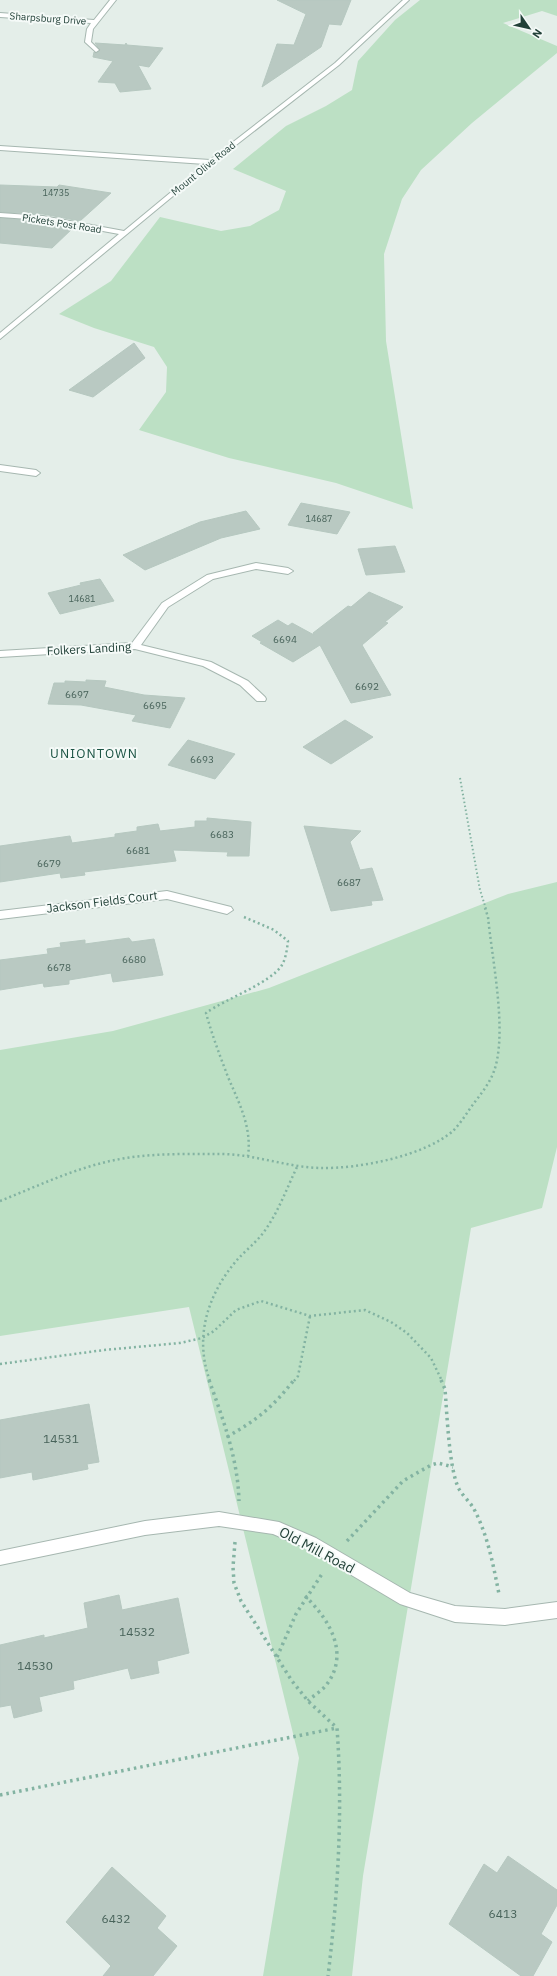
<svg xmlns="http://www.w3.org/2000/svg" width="557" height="1976" font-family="'IBM Plex Sans',sans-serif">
	<rect width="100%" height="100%" fill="#e4eee9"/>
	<g fill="#bce0c4">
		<polygon points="420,0 557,0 557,16 542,11 503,23 557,46 557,53 472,123 421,170 402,199 384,254 386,341 413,509 336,483 229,458 139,430 166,392 167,367 154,347 94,328 59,314 111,281 160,217 221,231 250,226 279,210 286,191 233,169 286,126 326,106 352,90 358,61 395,20"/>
		<polygon points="557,882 557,1147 542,1208 471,1228 363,1876 352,1976 263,1976 299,1758 189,1307 0,1336 0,1050 113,1031 269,988 508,894"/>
	</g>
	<g fill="#b9c9c2" stroke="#b6c8c0">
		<polygon points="277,0 351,0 341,25 329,24 321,47 262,87 277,44 294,45 306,14"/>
		<polygon points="95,43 125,45 126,43 127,45 163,48 149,67 138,65 151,89 120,92 115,83 98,82 113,61 93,57 94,52 97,53 100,50"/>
		<polygon points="0,185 57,187 59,185 111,193 80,221 43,214 0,212"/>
		<polygon points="0,218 43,221 74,227 52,248 0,243"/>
		<polygon points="134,343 145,358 93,397 69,390"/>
		<polygon points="301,503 350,512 337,534 288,525"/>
		<polygon points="246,511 260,529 221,538 145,570 123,555 200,522"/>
		<polygon points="395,546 405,572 366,575 358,549"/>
		<polygon points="100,579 114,601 60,614 48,593 81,585 80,583"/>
		<polygon points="369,592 403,607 385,622 388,623 362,645 391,695 351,703 320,645 293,662 260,643 262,642 252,636 278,620 288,626 292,623 314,635 313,633 348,606 351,607"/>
		<polygon points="86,680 106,681 104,687 144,695 185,698 170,728 132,721 136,715 81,705 48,704 54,683 65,683 65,681 86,682"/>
		<polygon points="345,720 373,737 331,764 303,747"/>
		<polygon points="188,740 235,754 215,779 168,765"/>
		<polygon points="207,818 251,822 249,856 227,856 228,852 173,850 176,861 84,872 85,875 61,878 60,873 0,882 0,846 70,836 72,843 115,837 115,834 137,831 137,827 158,824 160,831 195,827 195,821 207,821"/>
		<polygon points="304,826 361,831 350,842 360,870 372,868 383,900 371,901 372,905 331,911"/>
		<polygon points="129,938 132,942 154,939 163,975 113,982 111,973 69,980 69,984 44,987 43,983 0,990 0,960 48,954 47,949 61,947 60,943 85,940 85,944"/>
		<polygon points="89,1404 99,1462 87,1464 88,1469 33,1480 32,1472 0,1478 0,1420"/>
		<polygon points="119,1595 122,1610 178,1598 189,1653 157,1661 159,1673 131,1679 128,1668 73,1681 74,1689 39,1697 42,1711 14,1718 11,1705 0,1707 0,1645 44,1635 44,1638 88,1628 84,1603"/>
		<polygon points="508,1856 557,1890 557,1905 541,1934 552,1942 533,1976 521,1976 449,1924 484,1864 497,1873"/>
		<polygon points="112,1867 166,1916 157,1928 177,1946 153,1976 103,1976 111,1966 66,1922"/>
	</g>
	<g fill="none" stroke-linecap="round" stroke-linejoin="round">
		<g stroke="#a6b7b0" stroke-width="2">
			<g id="minor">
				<polygon points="110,0 116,0 93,29 91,42 99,50 96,52 85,42 87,29 91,23 0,17 0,13 94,20"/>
				<polygon points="403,0 409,0 339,65 213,163 0,339 0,333 119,234 43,220 0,217 0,213 43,216 124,231 205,164 0,150 0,146 210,160 335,63"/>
				<polygon points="0,465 36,470 40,473 36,476 0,471"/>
				<polygon points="256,563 288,568 293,571 288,574 256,569 213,579 168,607 141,645 211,662 248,681 265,697 266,699 265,701 257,701 240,685 203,666 135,649 0,657 0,651 132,643 162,603 207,575"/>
				<polygon points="167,891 231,907 233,910 227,914 167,899 0,919 0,911"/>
				<polygon points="219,1512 279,1522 316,1538 410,1593 455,1606 505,1609 557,1602 557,1618 505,1625 455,1622 400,1604 306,1548 273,1534 219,1526 145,1535 0,1565 0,1551 145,1521"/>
			</g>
		</g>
		<polyline stroke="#83b3a2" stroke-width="2" stroke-dasharray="1.5 2.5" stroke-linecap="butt" points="460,778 480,890 486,909"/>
		<g stroke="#83b3a2" stroke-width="2.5" stroke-dasharray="2 3" stroke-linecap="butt">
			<path d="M 244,917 L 274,930 L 288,941 C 287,949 286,958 282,965 C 271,983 225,999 206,1013 C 212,1035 220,1056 228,1077 C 239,1103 252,1127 248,1156"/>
			<path d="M 0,1201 C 38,1186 75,1168 115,1160 C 149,1153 186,1154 220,1154 C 254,1154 286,1167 320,1168 C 359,1169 424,1156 453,1131 C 461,1123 468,1111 474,1103 C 485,1089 494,1077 497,1060 C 505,1020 492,958 488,917 L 485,908"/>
			<polyline points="0,1364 104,1350 180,1343 202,1338 214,1331 236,1310 261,1301 310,1316 365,1310 391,1322 407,1333 431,1358 442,1381"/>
			<path d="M 210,1381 C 194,1338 207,1295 237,1260 C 246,1250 258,1241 266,1229 C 279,1210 287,1188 297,1167"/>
			<polyline points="294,1381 298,1376 310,1316"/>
		</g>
		<g stroke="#83b3a2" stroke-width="3.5" stroke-dasharray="2.5 4" stroke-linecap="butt">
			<path d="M 209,1380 C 223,1419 238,1459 239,1501"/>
			<path d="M 441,1380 L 445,1389 C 447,1413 449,1470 459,1489 C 463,1496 470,1502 474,1509 C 488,1536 493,1564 499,1594"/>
			<path d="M 227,1437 C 258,1419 272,1408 294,1380"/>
			<polyline points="347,1541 403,1481 431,1465 438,1463 453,1467"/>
			<path d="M 235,1542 L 233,1567 L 234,1583 L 241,1601 L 292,1681 L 308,1701 L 337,1728 C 343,1811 338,1893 328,1976"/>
			<path d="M 305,1596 C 329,1619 350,1653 327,1684 C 322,1691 314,1695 308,1701"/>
			<polyline points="277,1657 296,1614 322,1574"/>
			<polyline points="0,1795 337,1728"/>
		</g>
		<use href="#minor" fill="#fff" fill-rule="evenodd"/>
	</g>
	<g text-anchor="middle" stroke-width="4" stroke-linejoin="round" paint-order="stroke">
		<g font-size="9" fill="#48635a">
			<text x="56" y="196">14735</text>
			<text x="319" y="522">14687</text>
			<text x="82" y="602">14681</text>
		</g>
		<g font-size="10" fill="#224138" stroke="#f5faf8">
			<text transform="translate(48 18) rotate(4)" y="4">Sharpsburg Drive</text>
			<text transform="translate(203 168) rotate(-39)" y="4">Mount Olive Road</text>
			<text transform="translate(62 223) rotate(9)" y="4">Pickets Post Road</text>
		</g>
		<g font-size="10" fill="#48635a">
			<text x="285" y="643">6694</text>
			<text x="367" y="690">6692</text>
			<text x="77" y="698">6697</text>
			<text x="155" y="709">6695</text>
			<text x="202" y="763">6693</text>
			<text x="222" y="838">6683</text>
			<text x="138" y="854">6681</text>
			<text x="49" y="867">6679</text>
			<text x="349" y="886">6687</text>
			<text x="134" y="963">6680</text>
			<text x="59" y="971">6678</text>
		</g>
		<g font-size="12" fill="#224138" stroke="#f5faf8">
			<text transform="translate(89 649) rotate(-3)" y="4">Folkers Landing</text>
			<text transform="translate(102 902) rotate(-7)" y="4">Jackson Fields Court</text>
		</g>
		<g font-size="12" fill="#48635a">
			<text x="61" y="1443">14531</text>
			<text x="137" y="1636">14532</text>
			<text x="35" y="1670">14530</text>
			<text x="503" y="1918">6413</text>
			<text x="116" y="1923">6432</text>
		</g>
		<g font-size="13" letter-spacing="1" fill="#1d5545" stroke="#f5faf8">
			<text x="94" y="758">UNIONTOWN</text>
		</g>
		<g font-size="14" fill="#224138" stroke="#f5faf8">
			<text transform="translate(317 1550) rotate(28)" y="5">Old Mill Road</text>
		</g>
	</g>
	<g transform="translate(529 28) rotate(124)" stroke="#f5faf8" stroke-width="3" paint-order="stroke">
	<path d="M0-3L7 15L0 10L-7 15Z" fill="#224138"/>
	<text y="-6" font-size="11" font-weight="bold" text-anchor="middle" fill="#224138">N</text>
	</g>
</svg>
